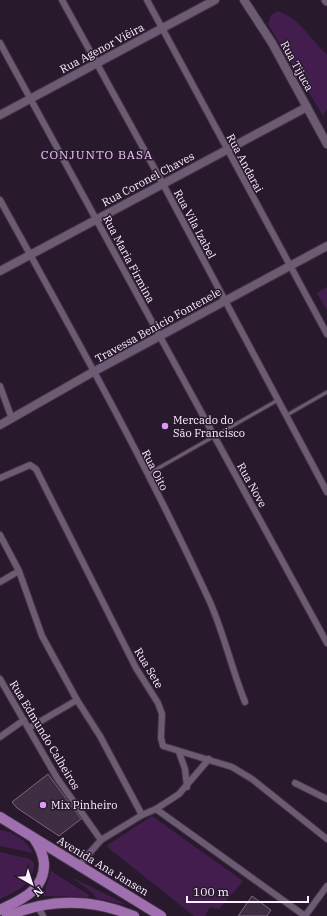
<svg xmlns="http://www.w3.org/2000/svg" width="327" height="916" font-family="'IBM Plex Serif',serif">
	<rect width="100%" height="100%" fill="#28192d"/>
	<g fill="#441d4f">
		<path d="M 278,11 C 297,17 313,41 327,55 L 327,109 L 323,116 L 268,24 L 271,15 Z"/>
		<polygon points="327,287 327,310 317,293"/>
		<polygon points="152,816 243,881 219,909 210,907 205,916 194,916 106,846"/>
		<path d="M 0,830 C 14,832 26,840 33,853 L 0,846 Z"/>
		<path d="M 0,852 L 30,859 L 34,863 C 34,885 17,891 0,899 Z"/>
		<polygon points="51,871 89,895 88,897 43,896"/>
		<polygon points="71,877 127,905 96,898 94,894"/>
	</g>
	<g fill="#3e2d43" stroke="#7b6881">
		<polygon points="48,774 81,819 59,836 17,808 12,802"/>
		<polygon points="252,896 271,910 267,916 238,916"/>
	</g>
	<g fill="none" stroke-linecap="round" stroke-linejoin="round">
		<g stroke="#403344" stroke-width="5">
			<g id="service">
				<polyline points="287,415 327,392"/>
				<polyline points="148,474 278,400"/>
			</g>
		</g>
		<g stroke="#403344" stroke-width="8">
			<g id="minor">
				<polyline points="62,0 163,184 327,492"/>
				<polyline points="147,0 327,334"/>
				<polyline points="0,43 327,643"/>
				<path d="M 0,200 C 73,332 147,465 210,602 C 224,634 232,670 245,702"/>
				<polyline points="0,386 12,419"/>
				<polyline points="0,478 30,465 36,469 136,668 158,703 162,714 161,738 163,746 232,767 252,779 327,839"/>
				<polyline points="0,535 19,571 42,636 77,700 100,736 142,815"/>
				<polyline points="0,582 19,571"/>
				<polyline points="0,679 57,778 101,840"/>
				<polyline points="29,728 77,700"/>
				<polyline points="0,737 24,720"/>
				<polyline points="179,752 185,769 187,787"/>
				<polyline points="295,783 327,799"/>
				<polyline points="156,809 305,916 327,886"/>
				<polyline points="79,865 101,840 142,815 156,809 179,794 209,759"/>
				<polyline points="37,905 43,916"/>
			</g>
		</g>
		<g stroke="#403344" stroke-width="10">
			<g id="tertiary">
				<polyline points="244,0 272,43 327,144"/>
				<polyline points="0,115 215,0"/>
				<polyline points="0,271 307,107"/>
				<polyline points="0,425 93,372 327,246"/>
			</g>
		</g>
		<g stroke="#403344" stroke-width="11">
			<polyline id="secondary" points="326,0 327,1"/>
		</g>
		<g stroke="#403344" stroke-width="12">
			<g id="primary">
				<polyline points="0,817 161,916"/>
				<path d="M 0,910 C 20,900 45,891 44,863 C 43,855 40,847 35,840"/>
				<path d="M 7,916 C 50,898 91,898 134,916"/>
			</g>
		</g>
		<use href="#service" stroke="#6d5a73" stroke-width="3"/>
		<use href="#minor" stroke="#6d5a73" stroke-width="6"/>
		<use href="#tertiary" stroke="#6d5a73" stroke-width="8"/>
		<use href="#secondary" stroke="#6d5a73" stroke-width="9"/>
		<use href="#primary" stroke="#9f6faf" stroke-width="10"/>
	</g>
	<g fill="#dd99f3" stroke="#28192d" stroke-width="1.5">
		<circle cx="165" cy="426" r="4"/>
		<circle cx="43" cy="805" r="4"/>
	</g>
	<g text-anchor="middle" stroke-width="3" stroke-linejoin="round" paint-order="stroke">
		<g font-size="11" fill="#fbf0fe" stroke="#28192d">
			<text transform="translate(102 48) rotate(-28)" y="4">Rua Agenor Viêira</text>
			<text transform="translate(297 66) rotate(61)" y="4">Rua Tijuca</text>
			<text transform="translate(245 163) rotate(62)" y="4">Rua Andarai</text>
			<text transform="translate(148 179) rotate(-28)" y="4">Rua Coronel Chaves</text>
			<text transform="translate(195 224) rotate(62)" y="4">Rua Vila Izabel</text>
			<text transform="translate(129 259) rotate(62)" y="4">Rua Maria Firmina</text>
			<text transform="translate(158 325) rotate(-29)" y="4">Travessa Benicio Fontenele</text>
			<text transform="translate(155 470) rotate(63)" y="4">Rua Oito</text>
			<text transform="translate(252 485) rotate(61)" y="4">Rua Nove</text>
			<text transform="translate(149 668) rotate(59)" y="4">Rua Sete</text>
			<text transform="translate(45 735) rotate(59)" y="4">Rua Edmundo Calheiros</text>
			<text transform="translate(103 866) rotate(31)" y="4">Avenida Ana Jansen</text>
		</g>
		<g font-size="11" fill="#fbf0fe" stroke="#28192d" text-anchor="start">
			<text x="173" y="424">Mercado do<tspan x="173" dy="13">São Francisco</tspan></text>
			<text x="51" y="809">Mix Pinheiro</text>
		</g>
		<g font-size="12" letter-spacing="1" fill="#edc7fa" stroke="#28192d">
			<text x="97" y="159">CONJUNTO BASA</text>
		</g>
	</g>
	<g transform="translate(32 884) rotate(141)" stroke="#28192d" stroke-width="3" paint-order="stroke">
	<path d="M0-3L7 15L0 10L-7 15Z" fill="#fbf0fe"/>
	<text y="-6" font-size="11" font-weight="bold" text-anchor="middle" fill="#fbf0fe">N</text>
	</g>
	<path d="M187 896v6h121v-6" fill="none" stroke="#fbf0fe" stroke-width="2"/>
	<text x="193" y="896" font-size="12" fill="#fbf0fe" stroke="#28192d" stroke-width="3" paint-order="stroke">100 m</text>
</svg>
